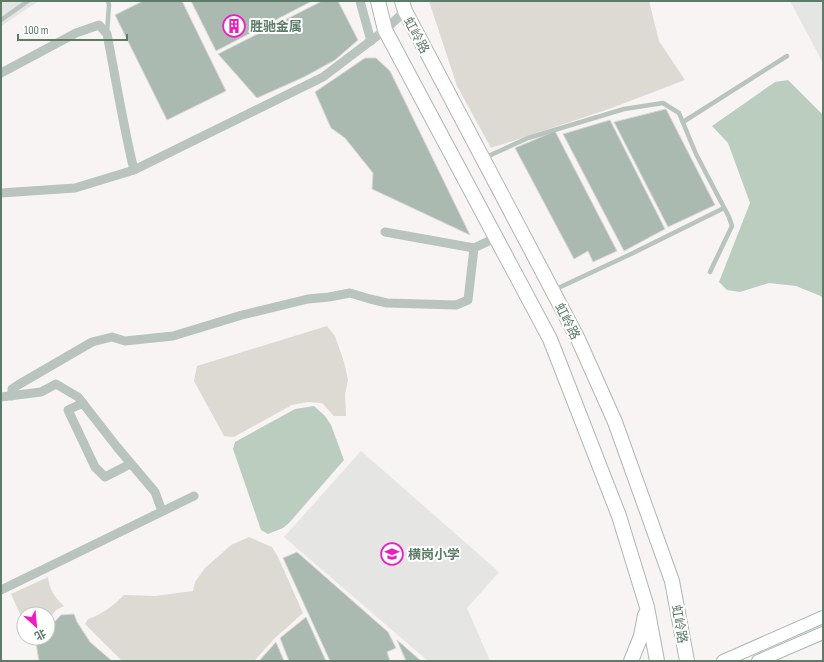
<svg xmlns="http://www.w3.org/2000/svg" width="824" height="662" font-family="'Sofia Sans Condensed','Noto Sans SC',sans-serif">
	<rect width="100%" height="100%" fill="#f8f4f4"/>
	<g fill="#e5e5e3">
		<polygon points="1,1 39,1 1,26"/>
		<polygon points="790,1 823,1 823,63"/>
		<polygon points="361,451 499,572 467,608 490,661 428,661 284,537"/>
	</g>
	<g fill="#ddd9d3">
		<polygon points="429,1 649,1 659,41 685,80 609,109 491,148 457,86"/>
		<polygon points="327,326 335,336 344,362 348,380 345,394 346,416 334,416 322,403 308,402 292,405 234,437 224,436 194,381 197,366"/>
		<path d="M 249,537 L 272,547 L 278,557 L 303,613 L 275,638 L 254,661 L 122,661 L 85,624 L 88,619 C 103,614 113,606 124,595 L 155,596 L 193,591 L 195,582 L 205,568 L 231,545 Z"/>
		<path d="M 48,577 C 49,589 55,598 64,606 L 56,610 L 48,620 L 48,614 L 24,614 L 24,623 L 11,594 Z"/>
	</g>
	<g fill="#bbcdbf">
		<polygon points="788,80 823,115 823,297 796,286 769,283 740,292 727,290 719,282 750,203 728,143 712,126 775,82"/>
		<polygon points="314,406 325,416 331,425 344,460 289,523 283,528 268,534 261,530 233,449 235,442 295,409"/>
	</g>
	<g fill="#abbab1" stroke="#d9d7d7">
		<polygon points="143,1 182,1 226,91 167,120 115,15"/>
		<polygon points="191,1 312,1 216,51"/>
		<polygon points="322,1 338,1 358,40 335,60 304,77 257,98 218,54"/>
		<polygon points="365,58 376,58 390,71 470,235 372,189 373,173 345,138 331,128 315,92"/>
		<polygon points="666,109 715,205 668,227 614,122"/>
		<polygon points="610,120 665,229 624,251 563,134"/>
		<polygon points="555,131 617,251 593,262 588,251 574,259 515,148"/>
		<polygon points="297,552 388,632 396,648 387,652 390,661 330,661 283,558"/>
		<polygon points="74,614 77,622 90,642 112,661 39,661 36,643 40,638 48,638 48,629 61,615"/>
		<polygon points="306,617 326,661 289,661 280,638"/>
		<polygon points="397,640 421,661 406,661"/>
		<polygon points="276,642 284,661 259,661"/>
	</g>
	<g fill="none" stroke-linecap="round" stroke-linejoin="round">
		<g stroke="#abb9b1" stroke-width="14">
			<g id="secondary">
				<polyline points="723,661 823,617"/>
				<polyline points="758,661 823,633"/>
			</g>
		</g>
		<g stroke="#adb8b2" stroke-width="16">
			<g id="primary">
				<polyline points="378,1 385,30 550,339 619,516 647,607 657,661"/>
				<polyline points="402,1 405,11 578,339 615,422 672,581 687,661"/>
				<polyline points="631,661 641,636 645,615"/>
			</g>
		</g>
		<g stroke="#b8c4bd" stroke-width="4.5">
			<polyline points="1,20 28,1"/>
			<polyline points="107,33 109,5 108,1"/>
			<polyline points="683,122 787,56"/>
			<polyline points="484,158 528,138 624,109 663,103 679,113 696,154 729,217 732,226 710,272"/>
			<polyline points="554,290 631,254 724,208"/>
		</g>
		<g stroke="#b8c4bd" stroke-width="9">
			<polyline points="360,1 371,41"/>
			<path d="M 1,73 L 76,33 L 99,25 L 107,34 C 116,80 123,125 134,170"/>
			<polyline points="1,193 75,188 134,170 323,77 385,30 405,11"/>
			<polyline points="385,232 474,248 495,238"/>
			<polyline points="12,396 12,389 18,385 92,342 112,337 125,341 173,336 242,315 308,299 329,297 350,293 370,299 387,303 456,305 468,300 474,248"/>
			<polyline points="1,397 41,392 56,384 78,397 117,447 155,492 162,511"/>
			<polyline points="83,403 68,410 95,467 105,477 130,464"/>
			<polyline points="1,590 194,496"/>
		</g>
		<use href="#secondary" stroke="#fff" stroke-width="12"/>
		<use href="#primary" stroke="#fff" stroke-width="14"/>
	</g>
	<defs>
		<g id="building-ring" transform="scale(1.15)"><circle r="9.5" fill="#fff" stroke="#ef1cc2" stroke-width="1.5"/><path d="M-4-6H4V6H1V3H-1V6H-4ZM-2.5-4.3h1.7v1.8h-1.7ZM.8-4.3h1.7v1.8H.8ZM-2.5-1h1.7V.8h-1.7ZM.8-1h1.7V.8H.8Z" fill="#ef1cc2"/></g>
		<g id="school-ring" transform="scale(1.15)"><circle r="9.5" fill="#fff" stroke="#ef1cc2" stroke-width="1.5"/><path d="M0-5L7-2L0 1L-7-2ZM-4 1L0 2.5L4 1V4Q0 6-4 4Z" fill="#ef1cc2"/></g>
	</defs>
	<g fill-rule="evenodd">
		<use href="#building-ring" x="234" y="26"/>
		<use href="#school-ring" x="392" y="554"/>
	</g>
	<g text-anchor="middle" stroke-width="4" stroke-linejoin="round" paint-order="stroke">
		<g font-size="13" font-weight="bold" fill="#5c7b69" stroke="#fff" text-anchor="start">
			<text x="250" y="31">胜驰金属</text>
			<text x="408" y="559">横岗小学</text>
		</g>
		<g font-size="13" fill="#5c7b69" stroke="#fff">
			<text transform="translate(417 35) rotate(62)" y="5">虹岭路</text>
			<text transform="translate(568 321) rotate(63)" y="5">虹岭路</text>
			<text transform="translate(680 624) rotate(80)" y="5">虹岭路</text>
		</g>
	</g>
	<rect width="824" height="662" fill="none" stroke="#5c7b69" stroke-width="4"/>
	<g transform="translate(36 626) rotate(153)"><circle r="19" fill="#ffffff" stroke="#becac3"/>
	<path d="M0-3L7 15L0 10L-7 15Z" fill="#ef1cc2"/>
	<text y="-6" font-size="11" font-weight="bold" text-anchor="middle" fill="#5c7b69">北</text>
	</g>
	<path d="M18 34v6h109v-6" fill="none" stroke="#5c7b69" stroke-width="2"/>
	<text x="24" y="34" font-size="12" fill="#5c7b69" stroke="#ffffff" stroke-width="3" paint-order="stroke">100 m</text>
</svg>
